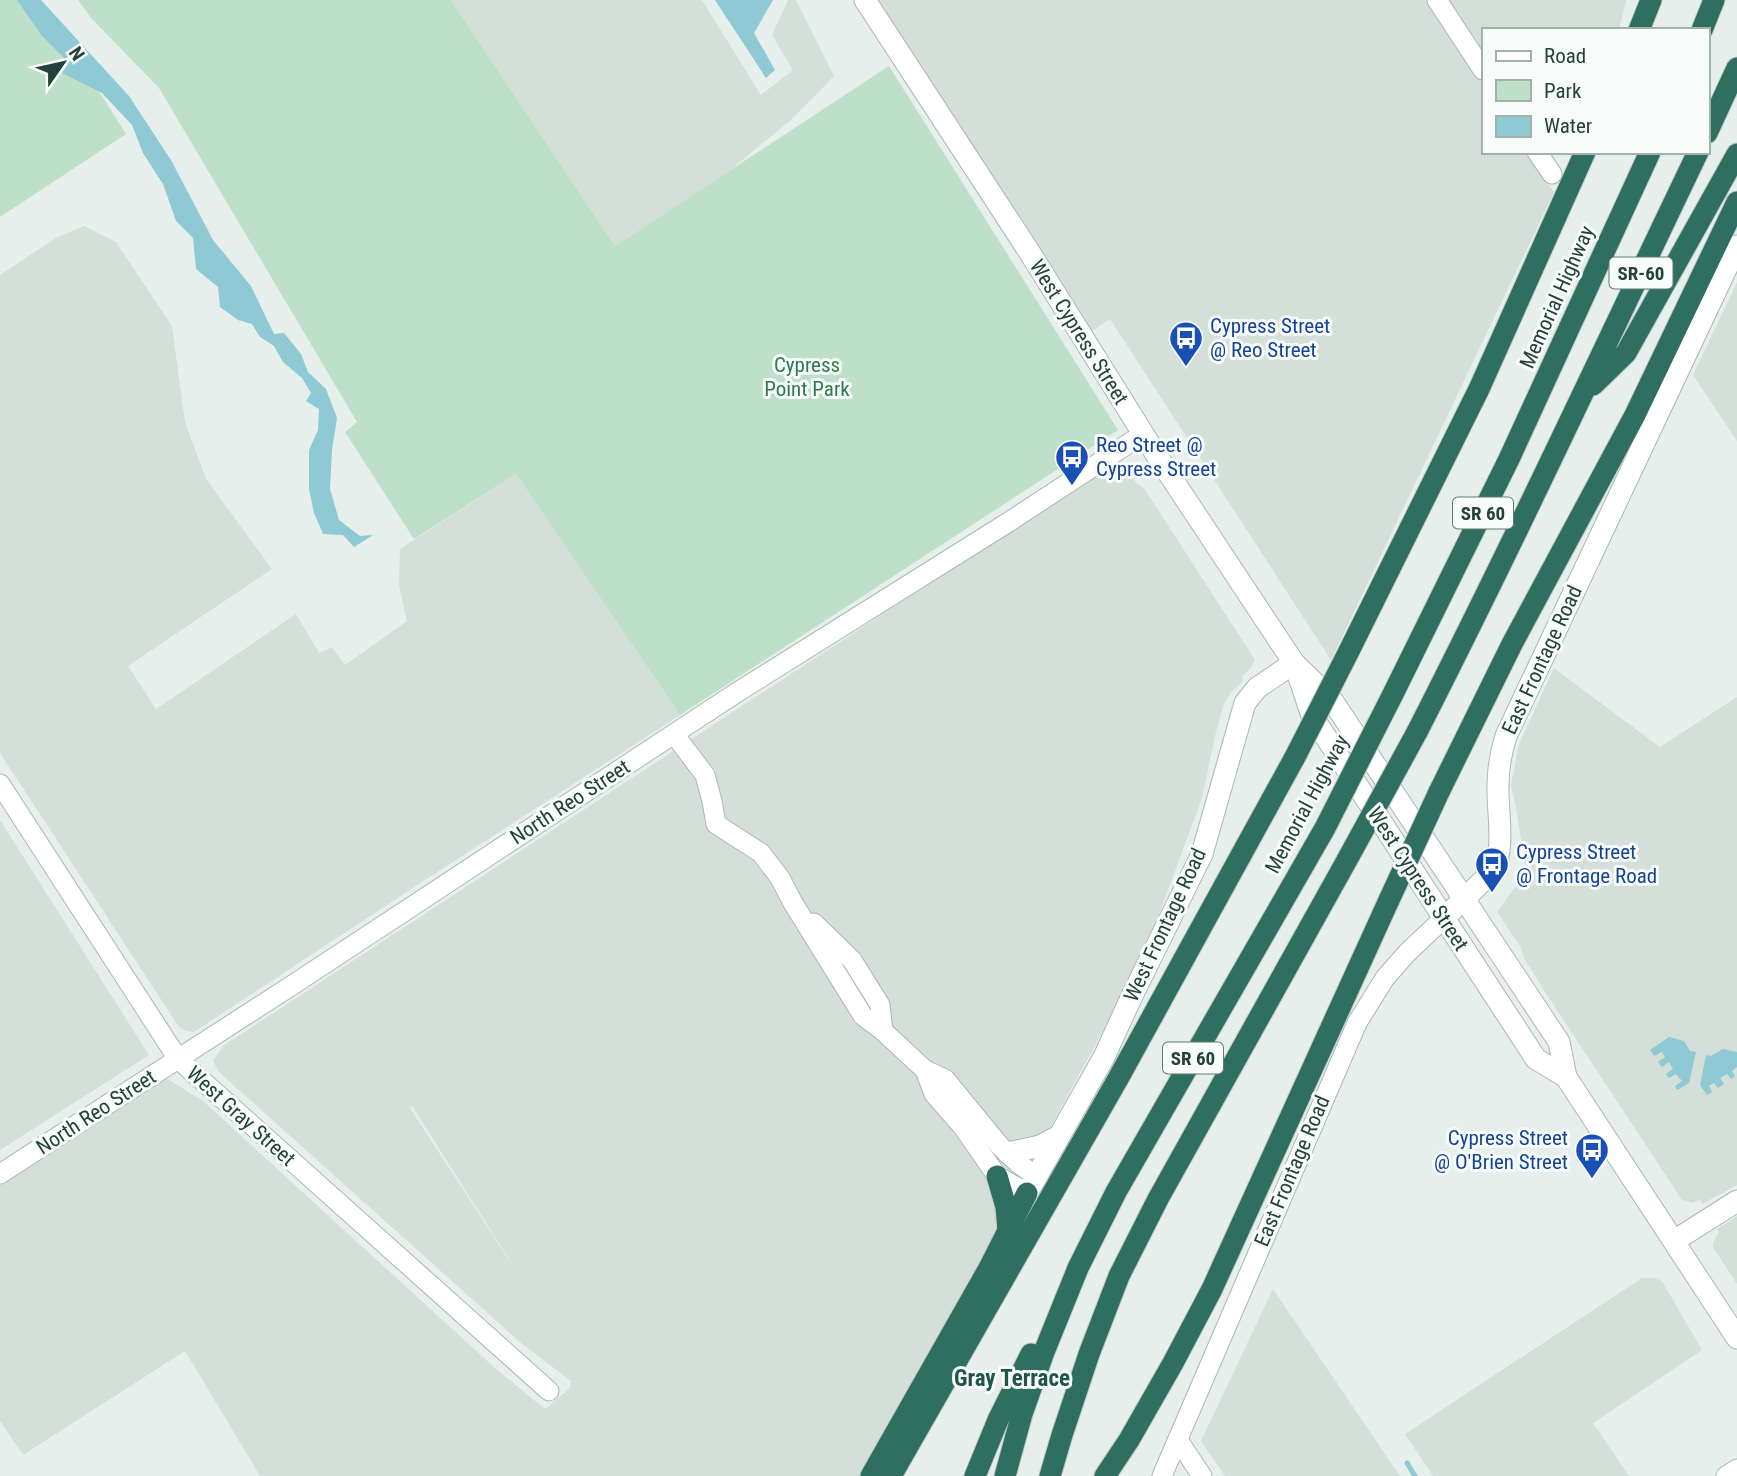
<svg xmlns="http://www.w3.org/2000/svg" width="1737" height="1476" font-family="'Roboto Condensed',sans-serif">
	<rect width="100%" height="100%" fill="#e6efeb"/>
	<g fill="#d4dfda" fill-rule="evenodd">
		<polygon points="451,0 702,0 761,95 793,70 772,35 788,0 796,0 834,76 792,119 729,171 615,246"/>
		<polygon points="878,0 1428,0 1483,84 1483,152 1528,152 1554,192 1331,660 1110,319 1091,332"/>
		<polygon points="1445,0 1626,0 1619,30 1483,30 1483,58"/>
		<polygon points="84,226 116,242 172,326 185,422 206,479 272,569 128,666 156,709 296,614 319,653 332,647 345,665 407,621 399,586 400,549 516,474 680,715 425,880 194,1032 187,1031 179,1027 0,753 0,275 56,238"/>
		<polygon points="1737,282 1737,441 1693,375"/>
		<path d="M 1116,461 L 1122,461 L 1137,484 L 1144,488 L 1255,660 L 1251,667 L 1242,677 L 1243,681 L 1232,691 L 1224,704 L 1216,732 L 1202,798 L 1143,958 L 1052,1124 L 993,1247 L 861,1476 L 260,1476 L 185,1351 L 23,1455 L 0,1421 L 0,1184 L 166,1078 L 203,1101 L 496,1369 L 545,1409 L 570,1388 L 571,1381 L 521,1343 L 219,1072 L 213,1061 L 223,1046 ZM 412,1106 L 511,1262 L 511,1263 L 410,1108 Z"/>
		<polygon points="1554,668 1660,747 1737,697 1737,1185 1702,1204 1700,1199 1693,1203 1682,1200 1545,992 1524,958 1520,946 1497,912 1515,887 1525,865 1517,813 1511,785 1519,744"/>
		<polygon points="0,820 149,1055 0,1150"/>
		<polygon points="1737,1216 1737,1284 1713,1247 1713,1243 1719,1232 1717,1229"/>
		<polygon points="1642,1278 1654,1278 1662,1281 1702,1350 1593,1423 1629,1476 1433,1476 1405,1434"/>
		<polygon points="1273,1289 1400,1476 1225,1476 1201,1441"/>
	</g>
	<g fill="#bfe0c8">
		<polygon points="0,0 41,0 126,134 0,217"/>
		<polygon points="78,0 451,0 615,246 889,66 1118,430 680,715 516,474 414,539 345,432 357,422 159,88 91,18"/>
	</g>
	<g fill="#8ec9d4">
		<polygon points="17,0 41,0 129,96 171,160 213,240 251,286 274,334 284,333 301,354 308,372 326,389 337,418 332,450 330,489 339,520 360,536 373,535 354,547 343,535 323,534 314,513 309,489 309,450 318,430 319,409 306,401 311,393 302,378 283,362 274,346 260,337 252,324 238,320 220,307 218,287 196,269 193,238 176,221 163,184 143,153 132,125 102,93 62,73 69,63 42,36"/>
		<polygon points="715,0 773,0 754,33 775,70 766,78"/>
		<polygon points="1669,1037 1684,1041 1690,1051 1696,1052 1689,1083 1677,1090 1675,1086 1682,1081 1676,1074 1669,1078 1666,1074 1673,1069 1669,1062 1662,1067 1658,1062 1665,1057 1662,1052 1654,1056 1650,1050"/>
		<polygon points="1723,1049 1737,1052 1737,1067 1732,1071 1735,1076 1731,1079 1727,1074 1720,1078 1724,1084 1718,1088 1714,1083 1709,1086 1712,1092 1707,1095 1700,1085 1706,1055 1711,1056"/>
	</g>
	<g fill="none" stroke-linecap="round" stroke-linejoin="round">
		<polyline stroke="#8ec9d4" stroke-width="5" points="1407,1463 1415,1476"/>
		<g stroke="#a8b8b2" stroke-width="21">
			<g id="minor">
				<polyline points="1437,0 1483,70"/>
				<polyline points="1537,152 1552,174"/>
				<polyline points="674,734 705,775 712,801 716,824 761,853 780,878 793,903 863,1016 883,1031 925,1070 945,1079 1000,1146 1018,1163 1037,1177"/>
				<polyline points="0,784 178,1059 549,1391"/>
				<polyline points="814,923 852,960 880,1005 883,1031"/>
				<polyline points="925,1070 934,1094 963,1127 997,1176 1027,1193"/>
				<polyline points="0,1174 294,984 736,693 1007,523 1143,434"/>
				<polyline points="1178,1440 1202,1476"/>
				<polyline points="1162,1476 1357,1023 1385,978 1407,953 1444,918"/>
				<polyline points="1726,1476 1737,1469"/>
			</g>
		</g>
		<g stroke="#a8b8b2" stroke-width="23">
			<g id="tertiary">
				<polyline points="865,0 1030,253 1159,459 1294,663 1332,700 1559,1042 1566,1077 1737,1338"/>
				<polyline points="1296,668 1312,716 1536,1059 1566,1077"/>
				<path d="M 1444,918 L 1492,872 C 1506,850 1497,812 1498,785 C 1498,768 1501,752 1506,736 L 1737,246"/>
				<polyline points="1008,1153 1040,1146 1059,1136"/>
				<polyline points="1027,1193 1104,1057 1131,998 1202,854 1245,703 1257,688 1294,663"/>
				<polyline points="1674,1241 1737,1201"/>
			</g>
		</g>
		<g stroke="#c2cac8" stroke-width="23">
			<g id="motorway">
				<polyline points="1639,30 1651,0"/>
				<polyline points="1702,30 1714,0"/>
				<polyline points="1707,133 1737,68"/>
				<polyline points="1593,385 1626,353 1737,154"/>
				<polyline points="1348,653 1479,389 1585,152"/>
				<polyline points="1393,694 1509,459 1650,152"/>
				<path d="M 1417,732 C 1515,540 1605,346 1698,152"/>
				<polyline points="1439,792 1512,644 1635,415 1737,202"/>
				<polyline points="997,1176 1006,1207 1008,1231"/>
				<polyline points="871,1476 989,1268 1027,1193"/>
				<polyline points="891,1476 1119,1077 1295,757"/>
				<polyline points="975,1476 998,1420 1031,1354"/>
				<polyline points="1005,1476 1022,1414 1044,1352 1078,1268 1116,1192 1325,828"/>
				<polyline points="1050,1476 1062,1435 1089,1354 1119,1276 1158,1199 1347,860"/>
				<polyline points="1105,1476 1129,1440 1173,1363 1212,1289 1389,900"/>
			</g>
		</g>
		<use href="#minor" stroke="#fff" stroke-width="19"/>
		<use href="#tertiary" stroke="#fff" stroke-width="21"/>
		<use href="#motorway" stroke="#2f6f62" stroke-width="21"/>
		<g stroke="#c2cac8" stroke-width="23" stroke-linecap="butt">
			<g id="motorway-bridge">
				<polyline points="1295,757 1348,653"/>
				<polyline points="1325,828 1393,694"/>
				<polyline points="1347,860 1417,732"/>
				<polyline points="1389,900 1439,792"/>
			</g>
		</g>
		<use href="#motorway-bridge" stroke="#2f6f62" stroke-width="21"/>
	</g>
	<defs>
		<g id="bus-pin" transform="scale(1.75)"><path d="M0 17L-7.5 6A9.5 9.5 0 1 1 7.5 6Z" fill="#1a4fb4" stroke="#f7fbf9"/><path d="M-5-6H5V4H4V6H2V4H-2V6H-4V4H-5ZM-3.5-4V0h7V-4ZM-3.5 1.2v1.5H-2V1.2ZM2 1.2v1.5H3.5V1.2Z" fill="#fff"/></g>
	</defs>
	<g fill-rule="evenodd">
		<use href="#bus-pin" x="1186" y="338"/>
		<use href="#bus-pin" x="1072" y="457"/>
		<use href="#bus-pin" x="1492" y="864"/>
		<use href="#bus-pin" x="1592" y="1150"/>
	</g>
	<g text-anchor="middle" stroke-width="6" stroke-linejoin="round" paint-order="stroke">
		<g fill="#f7fbf9" stroke="#637a73" stroke-width="2">
			<rect x="1609.5" y="257.5" width="63" height="31" rx="5"/>
			<rect x="1453" y="497.5" width="60" height="31" rx="5"/>
			<rect x="1163" y="1042.5" width="60" height="31" rx="5"/>
		</g>
		<g font-size="19" font-weight="bold" fill="#24423a">
			<text x="1641" y="280">SR-60</text>
			<text x="1483" y="520">SR 60</text>
			<text x="1193" y="1065">SR 60</text>
		</g>
		<g font-size="21" fill="#24423a" stroke="#f7fbf9">
			<text transform="translate(1557 297) rotate(-66)" y="7">Memorial Highway</text>
			<text transform="translate(1079 332) rotate(58)" y="7">West Cypress Street</text>
			<text transform="translate(1542 660) rotate(-65)" y="7">East Frontage Road</text>
			<text transform="translate(570 802) rotate(-33)" y="7">North Reo Street</text>
			<text transform="translate(1307 804) rotate(-62)" y="7">Memorial Highway</text>
			<text transform="translate(1418 879) rotate(57)" y="7">West Cypress Street</text>
			<text transform="translate(1165 925) rotate(-65)" y="7">West Frontage Road</text>
			<text transform="translate(96 1112) rotate(-33)" y="7">North Reo Street</text>
			<text transform="translate(241 1116) rotate(42)" y="7">West Gray Street</text>
			<text transform="translate(1292 1171) rotate(-67)" y="7">East Frontage Road</text>
		</g>
		<g font-size="21" fill="#164399" stroke="#f7fbf9" text-anchor="start">
			<text x="1210" y="333">Cypress Street<tspan x="1210" dy="24">@ Reo Street</tspan></text>
			<text x="1096" y="452">Reo Street @<tspan x="1096" dy="24">Cypress Street</tspan></text>
			<text x="1516" y="859">Cypress Street<tspan x="1516" dy="24">@ Frontage Road</tspan></text>
			<text x="1568" y="1145" text-anchor="end">Cypress Street<tspan x="1568" dy="24">@ O'Brien Street</tspan></text>
		</g>
		<g font-size="21" fill="#2d7a4b" stroke="#f7fbf9">
			<text x="807" y="372">Cypress<tspan x="807" dy="24">Point Park</tspan></text>
		</g>
		<g font-size="23" font-weight="bold" fill="#1f5548" stroke="#f7fbf9">
			<text x="1012" y="1386">Gray Terrace</text>
		</g>
	</g>
	<rect x="1482" y="28" width="228" height="126" fill="#f7fbf9" stroke="#a3b1ad" stroke-width="2"/>
	<rect x="1496" y="51" width="35" height="10" fill="#ffffff" stroke="#a3b1ad" stroke-width="2"/>
	<text x="1544" y="63" font-size="21" fill="#24423a">Road</text>
	<rect x="1496" y="80" width="35" height="21" fill="#bfe0c8" stroke="#a3b1ad" stroke-width="2"/>
	<text x="1544" y="98" font-size="21" fill="#24423a">Park</text>
	<rect x="1496" y="116" width="35" height="21" fill="#8ec9d4" stroke="#a3b1ad" stroke-width="2"/>
	<text x="1544" y="133" font-size="21" fill="#24423a">Water</text>
	<g transform="translate(63 63) rotate(56)" stroke="#f7fbf9" stroke-width="5" paint-order="stroke">
	<path d="M0-5L12 26L0 18L-12 26Z" fill="#24423a"/>
	<text y="-10" font-size="19" font-weight="bold" text-anchor="middle" fill="#24423a">N</text>
	</g>
</svg>
